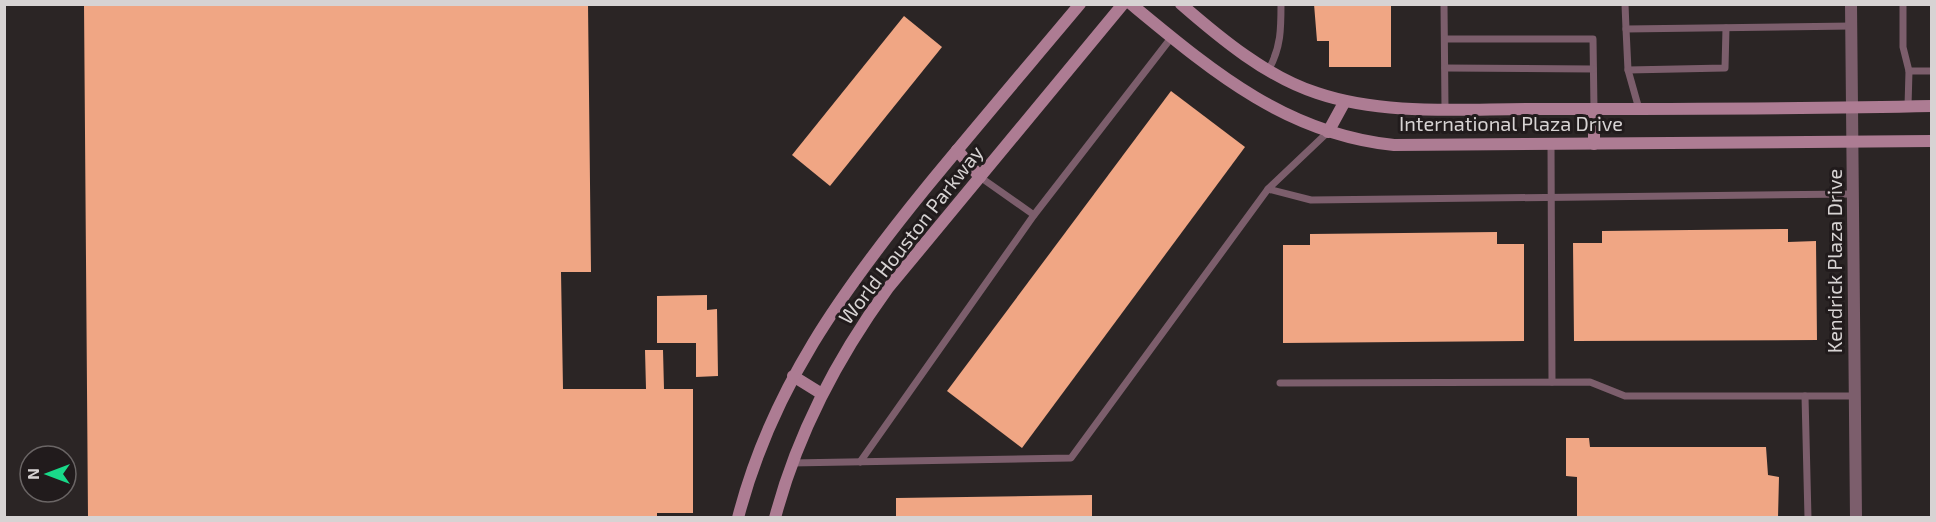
<svg xmlns="http://www.w3.org/2000/svg" width="1936" height="522" font-family="'Exo 2',sans-serif">
	<rect width="100%" height="100%" fill="#2b2525"/>
	<g fill="#f0a684">
		<polygon points="84,4 588,4 591,272 561,272 563,389 646,389 645,350 663,350 664,389 693,389 693,513 657,513 657,518 88,518"/>
		<polygon points="1314,4 1391,4 1391,67 1329,67 1329,41 1317,41"/>
		<polygon points="904,16 942,47 830,186 792,155"/>
		<polygon points="1171,91 1245,147 1022,448 947,391"/>
		<polygon points="1788,229 1788,242 1816,241 1817,340 1574,341 1573,243 1602,243 1602,231"/>
		<polygon points="1497,232 1497,244 1524,244 1524,341 1283,343 1283,245 1310,245 1310,234"/>
		<polygon points="707,295 707,310 717,309 718,376 696,377 696,343 657,343 657,296"/>
		<polygon points="1566,438 1589,438 1590,447 1766,447 1768,475 1779,477 1778,518 1577,518 1577,477 1566,476"/>
		<polygon points="1092,495 1092,518 896,518 896,498"/>
	</g>
	<g fill="none" stroke-linecap="round" stroke-linejoin="round">
		<g stroke="#7c5e6c" stroke-width="7">
			<polyline points="1444,4 1445,108"/>
			<polyline points="1625,4 1626,29"/>
			<polyline points="1903,4 1903,47 1909,71"/>
			<polyline points="1445,39 1593,39 1594,109"/>
			<polyline points="1445,68 1593,69"/>
			<path d="M 1269,69 C 1281,47 1281,29 1281,4"/>
			<polyline points="1628,70 1725,68 1726,28"/>
			<polyline points="1908,106 1909,71 1932,71"/>
			<polyline points="1639,109 1628,70 1626,29 1852,26"/>
			<polyline points="1328,132 1268,189 1311,200 1854,194"/>
			<polyline points="1551,144 1552,382"/>
			<polyline points="980,177 1034,215"/>
			<polyline points="1280,383 1590,382 1625,396 1856,396"/>
			<polyline points="1805,396 1808,518"/>
			<polyline points="860,462 1034,215 1171,38"/>
			<polyline points="791,463 1071,458 1268,189"/>
		</g>
		<polyline stroke="#7c5e6c" stroke-width="12" points="1851,4 1856,518"/>
		<g stroke="#ad7c93" stroke-width="12">
			<path d="M 1131,4 C 1212,71 1286,134 1394,145 L 1932,141"/>
			<path d="M 1181,4 C 1220,38 1267,77 1317,93 C 1388,117 1468,108 1542,109 C 1672,109 1802,109 1932,106"/>
			<polyline points="1594,109 1594,144"/>
			<polyline points="1328,132 1345,101"/>
			<polyline points="957,150 980,177"/>
			<polyline points="793,376 822,394"/>
			<path d="M 738,518 C 771,389 843,290 925,189 C 976,127 1028,66 1080,4"/>
			<path d="M 775,518 C 797,434 838,357 888,288 L 1123,4"/>
		</g>
	</g>
	<g text-anchor="middle" stroke-width="6" stroke-linejoin="round" paint-order="stroke">
		<g font-size="20" fill="#d7d3d3" stroke="#211b1c">
			<text x="1511" y="131">International Plaza Drive</text>
			<text transform="translate(911 235) rotate(-52)" y="7">World Houston Parkway</text>
			<text transform="translate(1835 261) rotate(-90)" y="7">Kendrick Plaza Drive</text>
		</g>
	</g>
	<rect width="1936" height="522" fill="none" stroke="#d7d3d3" stroke-width="12"/>
	<g transform="translate(48 474) rotate(270)"><circle r="28" fill="#211b1c" stroke="#6a6565" stroke-width="1.5"/>
	<path d="M0-4.5L10 22L0 15L-10 22Z" fill="#19d989"/>
	<text y="-9" font-size="16" font-weight="bold" text-anchor="middle" fill="#d7d3d3">N</text>
	</g>
</svg>
